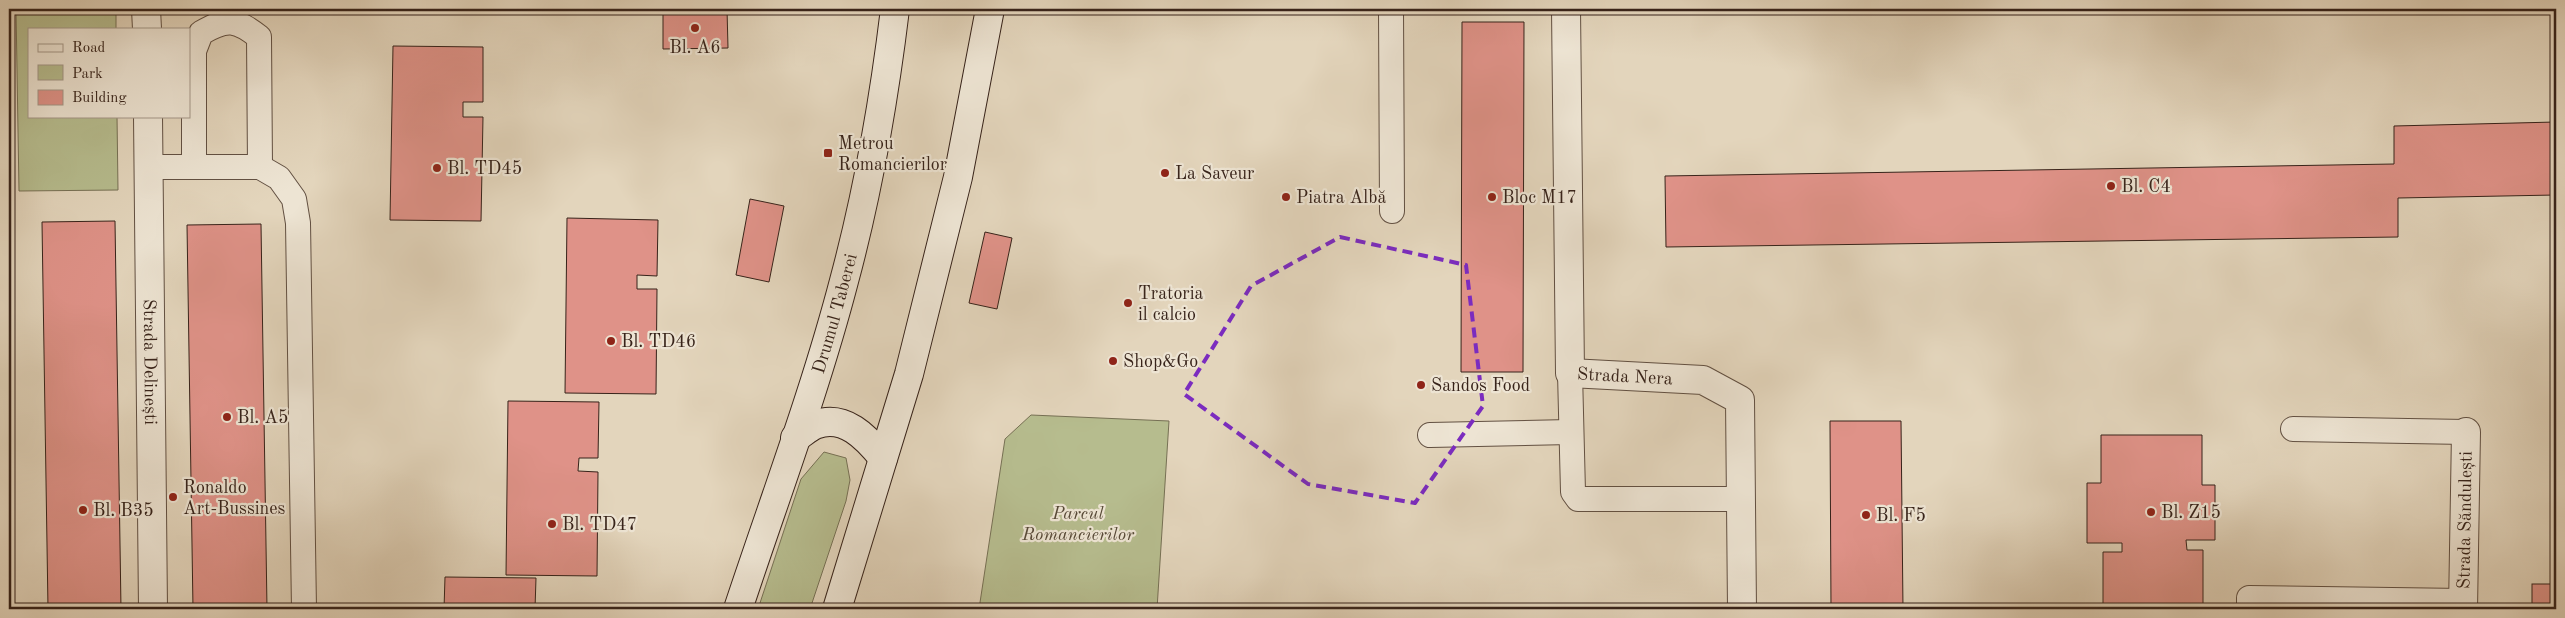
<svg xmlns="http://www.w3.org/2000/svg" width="2565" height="618" font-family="'Old Standard TT',serif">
	<rect width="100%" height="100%" fill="#e3d5bc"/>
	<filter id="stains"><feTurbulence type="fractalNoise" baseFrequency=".004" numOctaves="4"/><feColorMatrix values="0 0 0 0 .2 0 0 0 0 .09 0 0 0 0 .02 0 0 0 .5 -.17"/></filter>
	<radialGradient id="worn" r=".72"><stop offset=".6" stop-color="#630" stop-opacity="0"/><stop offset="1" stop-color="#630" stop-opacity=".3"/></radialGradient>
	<g fill="#b6bc8e" stroke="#767054">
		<polygon points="16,9 116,9 116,29 29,29 29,116 117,116 118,190 19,191"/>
		<polygon points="1031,415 1169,421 1157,609 979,609 1005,439"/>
		<polygon points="824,452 846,458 850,480 846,501 810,609 758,609 801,479"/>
	</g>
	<g fill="#df9288" stroke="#37231a">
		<polygon points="663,9 727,9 728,48 663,49"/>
		<polygon points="1462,22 1524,22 1523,372 1461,372"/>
		<polygon points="393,46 483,47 483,102 463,102 463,117 483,117 481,221 390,220"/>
		<polygon points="2556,122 2556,195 2398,198 2398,237 1666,247 1665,176 2394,164 2394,126"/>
		<polygon points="750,199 784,206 769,282 736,275"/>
		<polygon points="567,218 658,220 657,276 637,275 637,289 657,289 656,394 565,393"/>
		<polygon points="115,221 121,609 48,609 42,222"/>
		<polygon points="261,224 267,609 193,609 187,225"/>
		<polygon points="985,232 1012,238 997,309 969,303"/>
		<polygon points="508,401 599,402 598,458 579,458 578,471 598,472 597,576 506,575"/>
		<polygon points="1830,421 1901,421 1903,609 1831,609"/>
		<polygon points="2101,435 2202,435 2202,485 2215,485 2215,540 2186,540 2187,550 2203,550 2203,609 2103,609 2103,552 2122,552 2122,543 2087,543 2087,483 2101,483"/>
		<polygon points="445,577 536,578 535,609 444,609"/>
		<rect x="2532" y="584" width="24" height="25"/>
	</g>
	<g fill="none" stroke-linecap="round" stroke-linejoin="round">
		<g stroke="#625042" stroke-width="26">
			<g id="lane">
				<polyline points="1391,9 1392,211"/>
				<polyline points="148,167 260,167 279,178 294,199 298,223 304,609"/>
				<path d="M 194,167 L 194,51 L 201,33 C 227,18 236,19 259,37 L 260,167"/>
				<polyline points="1570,373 1573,492 1578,499 1741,499"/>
				<polyline points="2293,429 2466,432"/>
				<polyline points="1430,435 1570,432"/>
				<polyline points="2249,609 2249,598 2463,601"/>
			</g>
		</g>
		<g stroke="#625042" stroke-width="30">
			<g id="street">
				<polyline points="146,9 147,29"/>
				<path id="s1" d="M 1566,9 L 1570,373 L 1703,380 L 1740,400 L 1742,609"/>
				<path id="s2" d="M 148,116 L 153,609"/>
				<path id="s3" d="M 2463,609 L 2466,432"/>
			</g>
		</g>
		<g stroke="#37231a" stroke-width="30">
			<g id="secondary">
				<path d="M 795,438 C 802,434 808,428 815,425 C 844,413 867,438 883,458"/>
				<path id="s4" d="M 738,609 C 774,500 815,392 844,281 C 868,192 884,100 895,9"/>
				<polyline points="837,609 909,374 958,177 990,9"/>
			</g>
		</g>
		<use href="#lane" stroke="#ede4d3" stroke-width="24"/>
		<use href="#street" stroke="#ede4d3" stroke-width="28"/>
		<use href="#secondary" stroke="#ede4d3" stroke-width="28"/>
	</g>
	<path fill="none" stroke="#7b2cbf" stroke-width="4" stroke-dasharray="10 6" stroke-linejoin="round" d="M 1340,237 L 1466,265 L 1483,406 L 1415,503 L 1308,484 L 1184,394 L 1251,286 Z"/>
	<g fill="#8f2418" stroke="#ede4d3" stroke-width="2">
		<circle cx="695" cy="28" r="5"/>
		<rect x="823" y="148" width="10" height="10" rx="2.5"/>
		<circle cx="437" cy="168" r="5"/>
		<circle cx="1165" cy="173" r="5"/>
		<circle cx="2111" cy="186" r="5"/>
		<circle cx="1286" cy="197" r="5"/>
		<circle cx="1492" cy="197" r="5"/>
		<circle cx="1128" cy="303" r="5"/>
		<circle cx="611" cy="341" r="5"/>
		<circle cx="1113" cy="361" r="5"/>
		<circle cx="1421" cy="385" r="5"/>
		<circle cx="227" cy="417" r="5"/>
		<circle cx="173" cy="497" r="5"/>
		<circle cx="83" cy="510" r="5"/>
		<circle cx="2151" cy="512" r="5"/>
		<circle cx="1866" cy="515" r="5"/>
		<circle cx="552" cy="524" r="5"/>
	</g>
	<g text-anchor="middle" stroke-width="4.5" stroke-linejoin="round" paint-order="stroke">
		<g font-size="18" fill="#37231a" stroke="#ede4d3" text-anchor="start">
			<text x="695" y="53" text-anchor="middle">Bl. A6</text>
			<text x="838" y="149">Metrou<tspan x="838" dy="21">Romancierilor</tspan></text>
			<text x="447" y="174">Bl. TD45</text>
			<text x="1175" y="179">La Saveur</text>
			<text x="2121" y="192">Bl. C4</text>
			<text x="1296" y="203">Piatra Albă</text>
			<text x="1502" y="203">Bloc M17</text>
			<text x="1138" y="299">Tratoria<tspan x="1138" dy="21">il calcio</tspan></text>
			<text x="621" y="347">Bl. TD46</text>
			<text x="1123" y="367">Shop&amp;Go</text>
			<text x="1431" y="391">Sandos Food</text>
			<text x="237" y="423">Bl. A5</text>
			<text x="183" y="493">Ronaldo<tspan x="183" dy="21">Art-Bussines</tspan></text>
			<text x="93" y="516">Bl. B35</text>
			<text x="2161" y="518">Bl. Z15</text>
			<text x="1876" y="521">Bl. F5</text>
			<text x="562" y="530">Bl. TD47</text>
		</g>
		<g font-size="18" fill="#37231a" stroke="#ede4d3">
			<text dy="6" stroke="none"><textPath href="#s4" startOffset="311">Drumul Taberei</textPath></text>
			<text dy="6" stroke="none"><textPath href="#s2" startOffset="246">Strada Delinești</textPath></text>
			<text dy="6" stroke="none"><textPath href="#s1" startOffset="419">Strada Nera</textPath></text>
			<text dy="6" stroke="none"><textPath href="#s3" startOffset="89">Strada Săndulești</textPath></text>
		</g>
		<g font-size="18" font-style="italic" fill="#574937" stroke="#ede4d3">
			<text x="1078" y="519">Parcul<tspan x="1078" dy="21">Romancierilor</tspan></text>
		</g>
	</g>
	<rect width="2565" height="618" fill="none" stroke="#e3d5bc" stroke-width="30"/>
	<rect x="10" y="10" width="2545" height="598" fill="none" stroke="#37231a" stroke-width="2.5"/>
	<rect x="15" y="15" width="2535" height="588" fill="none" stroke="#37231a"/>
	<rect x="28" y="28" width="162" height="90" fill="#ede4d3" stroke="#a49789"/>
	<rect x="38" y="44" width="25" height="8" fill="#ede4d3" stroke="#a49789"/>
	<text x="72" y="52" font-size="15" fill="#37231a">Road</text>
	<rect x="38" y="65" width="25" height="15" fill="#b6bc8e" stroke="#a49789"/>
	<text x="72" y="78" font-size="15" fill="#37231a">Park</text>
	<rect x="38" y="90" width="25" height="15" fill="#df9288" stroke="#a49789"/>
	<text x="72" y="102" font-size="15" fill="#37231a">Building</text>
	<rect width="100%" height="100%" filter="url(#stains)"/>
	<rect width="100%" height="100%" fill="url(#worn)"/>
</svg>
